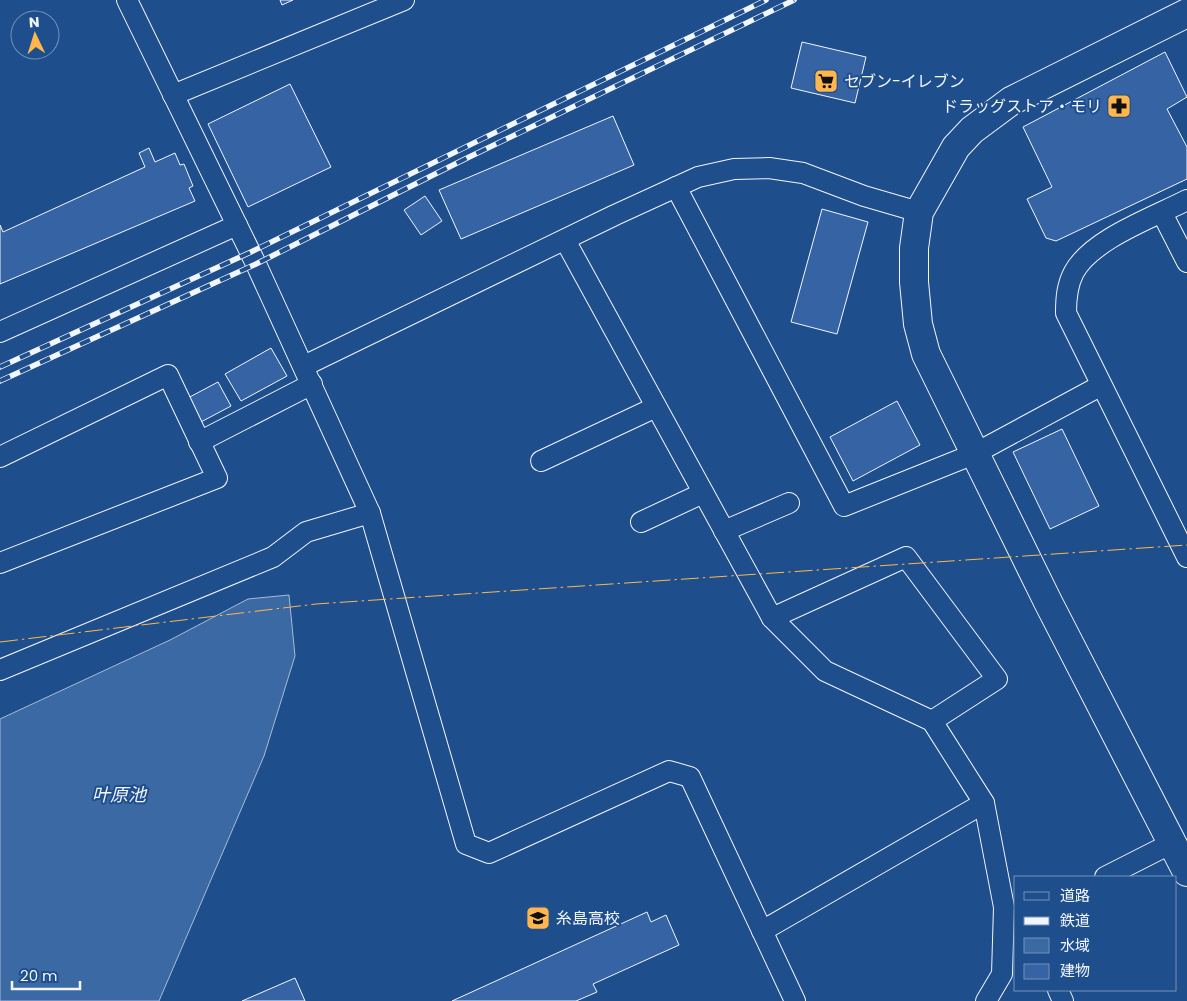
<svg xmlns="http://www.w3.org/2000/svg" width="1187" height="1001" font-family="Poppins,'Noto Sans JP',sans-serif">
	<rect width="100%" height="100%" fill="#1f4e8c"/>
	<polygon fill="#3b69a3" stroke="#a8bbd7" points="289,595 295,656 264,756 159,1001 0,1001 0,719 170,640 248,599"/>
	<g fill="#3563a3" stroke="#f2f6ff">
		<polygon points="280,0 293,0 282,5"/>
		<polygon points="802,42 866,57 855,103 791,88"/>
		<polygon points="1165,52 1187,97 1167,109 1187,147 1187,179 1056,241 1046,238 1027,199 1052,187 1023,127"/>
		<polygon points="290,84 331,167 248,207 208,124"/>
		<polygon points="613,116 634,165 461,239 439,190"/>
		<polygon points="149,148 155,162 175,153 180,165 184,164 193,186 189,188 195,201 0,284 0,225 3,232 145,167 139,153"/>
		<polygon points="425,196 442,221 421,235 404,210"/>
		<polygon points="822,209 868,222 837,334 791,322"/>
		<polygon points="271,348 287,376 241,401 225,374"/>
		<polygon points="218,382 231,406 199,423 186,399"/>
		<polygon points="897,401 920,445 853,481 830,437"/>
		<polygon points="1062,429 1099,506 1050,529 1013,452"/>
		<polygon points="647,912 651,922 666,915 679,945 593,984 597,992 576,1001 452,1001"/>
		<polygon points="295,978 305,1001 242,1001"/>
	</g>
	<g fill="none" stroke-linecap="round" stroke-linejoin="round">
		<g stroke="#f2f6ff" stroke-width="22">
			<g id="street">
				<polyline points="127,0 256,264 370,513 466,844 489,853 669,771 690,777 795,1001"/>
				<polyline points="173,95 404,0"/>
				<polyline points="676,187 844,506 974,454 1100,386"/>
				<path d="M 1187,200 C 1154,217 1092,239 1074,272 C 1067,285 1066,298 1066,313 L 1187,557"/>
				<polyline points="1162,213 1187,262"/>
				<polyline points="565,240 772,618 825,671 932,721 984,803 1004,907 1002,974 986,1001"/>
				<polyline points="0,332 237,225"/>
				<polyline points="304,366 615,215 698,177 734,169 769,168 803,173 864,196 919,212"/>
				<polyline points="199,442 312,384"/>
				<polyline points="0,457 168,375 217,478 0,563"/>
				<polyline points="541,461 656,407"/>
				<polyline points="641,522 703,493"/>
				<polyline points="724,531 789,503"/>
				<polyline points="772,618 906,557 997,679 932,721"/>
				<polyline points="0,670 273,557 306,532 370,513"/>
				<polyline points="1105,877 1172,843"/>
				<polyline points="762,931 984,803"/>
				<polyline points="1058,990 1063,1001"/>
			</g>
		</g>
		<g stroke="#f2f6ff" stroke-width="30">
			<polyline id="secondary" points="1187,13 1011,101 972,130 956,147 919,212 914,248 914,282 918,324 926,354 1048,602 1187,872"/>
		</g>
		<use href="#street" stroke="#1f4e8c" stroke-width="20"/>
		<use href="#secondary" stroke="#1f4e8c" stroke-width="28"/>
		<g stroke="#f2f6ff" stroke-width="5.5">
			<g id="rail">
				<polyline points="0,367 251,252 766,0"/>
				<polyline points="0,381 256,264 463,160 794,0"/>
			</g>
		</g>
		<use href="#rail" stroke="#1f4e8c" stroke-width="4" stroke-dasharray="11" stroke-linecap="butt"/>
		<polyline stroke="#ffb74d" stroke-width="1" stroke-dasharray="18 4 2.5 4" stroke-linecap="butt" points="0,642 316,604 1187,545"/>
	</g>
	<defs>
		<g id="supermarket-square" transform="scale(1.25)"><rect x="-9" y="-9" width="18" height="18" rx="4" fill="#ffb74d" stroke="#1f4e8c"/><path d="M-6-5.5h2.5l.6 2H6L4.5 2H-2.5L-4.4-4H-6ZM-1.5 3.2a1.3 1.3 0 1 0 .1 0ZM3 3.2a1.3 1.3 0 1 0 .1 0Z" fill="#111"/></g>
		<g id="pharmacy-square" transform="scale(1.25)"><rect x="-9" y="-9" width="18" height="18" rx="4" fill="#ffb74d" stroke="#1f4e8c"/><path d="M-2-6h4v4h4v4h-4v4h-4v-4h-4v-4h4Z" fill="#111"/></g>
		<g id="school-square" transform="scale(1.25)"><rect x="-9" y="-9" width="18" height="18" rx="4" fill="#ffb74d" stroke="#1f4e8c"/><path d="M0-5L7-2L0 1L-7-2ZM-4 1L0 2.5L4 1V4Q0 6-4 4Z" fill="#111"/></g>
	</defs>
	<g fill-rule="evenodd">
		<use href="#supermarket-square" x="826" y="81"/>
		<use href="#pharmacy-square" x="1119" y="106"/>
		<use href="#school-square" x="538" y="918"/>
	</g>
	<g text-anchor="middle" stroke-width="4" stroke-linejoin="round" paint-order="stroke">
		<g font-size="16" fill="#f2f6ff" stroke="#1f4e8c" text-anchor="start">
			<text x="844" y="87">セブン-イレブン</text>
			<text x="1102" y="112" text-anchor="end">ドラッグストア・モリ</text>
			<text x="556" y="924">糸島高校</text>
		</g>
		<g font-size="18" font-style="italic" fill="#f2f6ff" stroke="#1f4e8c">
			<text x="119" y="801">叶原池</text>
		</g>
	</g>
	<rect x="1014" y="876" width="162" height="115" fill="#1f4e8c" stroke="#7391ba"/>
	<rect x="1024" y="892" width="25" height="8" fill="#1f4e8c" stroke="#7391ba"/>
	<text x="1060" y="901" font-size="15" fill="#f2f6ff">道路</text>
	<rect x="1024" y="917" width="25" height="8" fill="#f2f6ff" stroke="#7391ba"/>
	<text x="1060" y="926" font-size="15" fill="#f2f6ff">鉄道</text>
	<rect x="1024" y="938" width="25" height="15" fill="#3b69a3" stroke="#7391ba"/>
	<text x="1060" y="951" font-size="15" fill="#f2f6ff">水域</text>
	<rect x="1024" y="964" width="25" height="15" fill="#3563a3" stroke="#7391ba"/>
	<text x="1060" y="976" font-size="15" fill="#f2f6ff">建物</text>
	<g transform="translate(35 35) rotate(356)"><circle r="24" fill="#1f4e8c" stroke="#7391ba"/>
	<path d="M0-4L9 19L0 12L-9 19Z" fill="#ffb74d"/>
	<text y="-8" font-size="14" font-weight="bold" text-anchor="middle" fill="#f2f6ff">N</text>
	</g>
	<path d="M12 981v8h68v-8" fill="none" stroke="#f2f6ff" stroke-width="2.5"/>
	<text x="20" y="981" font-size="15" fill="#f2f6ff" stroke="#1f4e8c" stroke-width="4" paint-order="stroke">20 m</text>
</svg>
